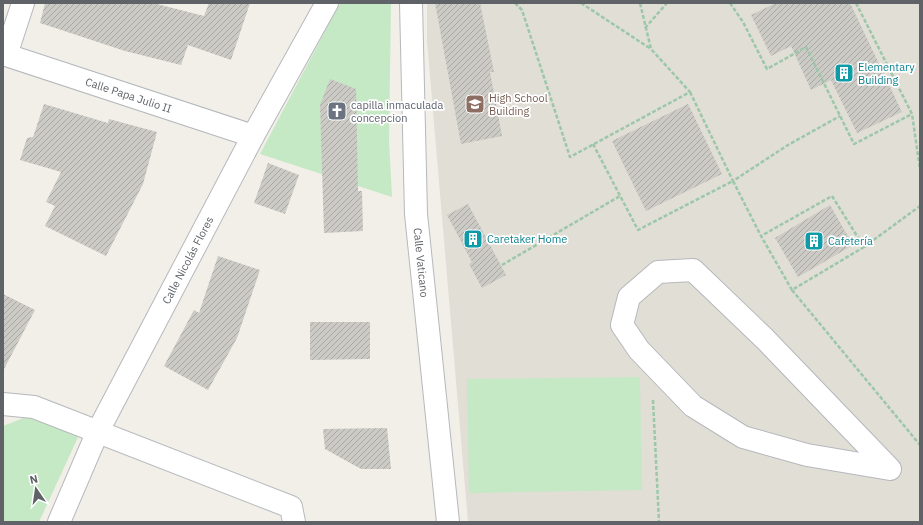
<svg xmlns="http://www.w3.org/2000/svg" width="923" height="525" font-family="'IBM Plex Sans',sans-serif">
	<defs>
		<pattern id="building-hatch" width="6" height="6" patternUnits="userSpaceOnUse"><rect width="6" height="6" fill="#cccac5"/><path d="M-1 1l2-2M0 6l6-6M5 7l2-2" fill="none" stroke="#a9a8a4"/></pattern>
	</defs>
	<rect width="100%" height="100%" fill="#f1efe8"/>
	<polygon fill="#e1ded6" points="427,3 920,3 920,522 468,522 427,41"/>
	<g fill="#c5e8c5">
		<polygon points="340,3 391,3 389,141 392,197 260,154"/>
		<polygon points="640,377 642,490 469,493 467,379"/>
		<polygon points="26,417 79,435 39,522 3,522 3,426"/>
	</g>
	<g fill="url(#building-hatch)">
		<polygon points="45,3 153,3 204,16 209,3 250,3 231,60 188,45 181,65 125,51 40,23"/>
		<polygon points="435,3 480,3 494,72 490,72 502,136 461,144"/>
		<polygon points="776,3 850,3 902,112 857,133 831,80 811,90 791,46 771,56 751,15"/>
		<polygon points="330,79 356,89 358,191 362,191 363,231 324,233 320,105"/>
		<polygon points="44,104 108,123 109,119 157,132 143,184 106,256 45,226 55,206 46,202 61,172 20,160 27,138 33,137"/>
		<polygon points="688,104 722,174 646,211 612,141"/>
		<polygon points="268,163 299,175 285,214 254,203"/>
		<polygon points="468,204 506,275 482,288 469,264 472,262 447,215"/>
		<polygon points="830,205 853,245 798,277 775,238"/>
		<polygon points="218,256 260,270 237,338 208,390 164,366 194,310 199,313"/>
		<polygon points="3,294 35,310 3,371"/>
		<polygon points="310,322 370,322 370,359 310,360"/>
		<polygon points="387,428 391,469 361,469 325,449 323,429"/>
	</g>
	<g fill="none" stroke-linecap="round" stroke-linejoin="round">
		<g stroke="#b5b8bc" stroke-width="24">
			<g id="minor">
				<path id="s1" d="M 411,3 L 416,214 L 448,522"/>
				<path id="s2" d="M 3,54 L 253,136"/>
				<polyline points="6,55 23,3"/>
				<polygon points="693,270 765,339 890,469 807,455 743,437 693,406 639,350 622,325 629,297 658,272"/>
				<polyline points="3,404 34,407 291,507 294,522"/>
				<path id="s3" d="M 59,522 L 98,431 L 253,136 L 327,3"/>
			</g>
		</g>
		<g stroke="#9cc7a9" stroke-width="2.5" stroke-dasharray="4 2" stroke-linecap="butt">
			<polyline points="515,3 522,10 570,157 690,92 651,49 640,3"/>
			<polyline points="581,3 651,49"/>
			<polyline points="730,3 743,22 767,69 806,47 854,144 912,114"/>
			<polyline points="856,3 912,114 920,169"/>
			<polyline points="645,28 667,3"/>
			<polyline points="690,92 733,181 788,145 840,116"/>
			<polyline points="593,144 638,230 733,181 761,236 792,290 864,247 832,196 761,236"/>
			<polyline points="864,247 920,206"/>
			<polyline points="502,265 620,196"/>
			<polyline points="792,290 920,445"/>
			<polyline points="653,400 659,522"/>
		</g>
		<use href="#minor" stroke="#fff" stroke-width="22"/>
	</g>
	<defs>
		<g id="building-square" transform="scale(1)"><rect x="-9" y="-9" width="18" height="18" rx="4" fill="#0f9aa8" stroke="#fff"/><path d="M-4-6H4V6H1V3H-1V6H-4ZM-2.5-4.3h1.7v1.8h-1.7ZM.8-4.3h1.7v1.8H.8ZM-2.5-1h1.7V.8h-1.7ZM.8-1h1.7V.8H.8Z" fill="#fff"/></g>
		<g id="school-square" transform="scale(1)"><rect x="-9" y="-9" width="18" height="18" rx="4" fill="#8d6e63" stroke="#fff"/><path d="M0-5L7-2L0 1L-7-2ZM-4 1L0 2.5L4 1V4Q0 6-4 4Z" fill="#fff"/></g>
		<g id="church-square" transform="scale(1)"><rect x="-9" y="-9" width="18" height="18" rx="4" fill="#6b7280" stroke="#fff"/><path d="M-1.2-6h2.4v3.5h3.3v2.4h-3.3V6h-2.4V-.1h-3.3v-2.4h3.3Z" fill="#fff"/></g>
	</defs>
	<g fill-rule="evenodd">
		<use href="#building-square" x="844" y="73"/>
		<use href="#school-square" x="475" y="104"/>
		<use href="#church-square" x="337" y="111"/>
		<use href="#building-square" x="473" y="239"/>
		<use href="#building-square" x="814" y="241"/>
	</g>
	<g text-anchor="middle" stroke-width="3.5" stroke-linejoin="round" paint-order="stroke">
		<g font-size="11" fill="#0d838f" stroke="#fff" text-anchor="start">
			<text x="858" y="71">Elementary<tspan x="858" dy="13">Building</tspan></text>
			<text x="487" y="243">Caretaker Home</text>
			<text x="828" y="245">Cafetería</text>
		</g>
		<g font-size="11" fill="#5f6368" stroke="#fff">
			<text dy="4" stroke="none"><textPath href="#s2" startOffset="132">Calle Papa Julio II</textPath></text>
			<text dy="4" stroke="none"><textPath href="#s3" startOffset="292">Calle Nicolás Flores</textPath></text>
			<text dy="4" stroke="none"><textPath href="#s1" startOffset="260">Calle Vaticano</textPath></text>
		</g>
		<g font-size="11" fill="#785e54" stroke="#fff" text-anchor="start">
			<text x="489" y="102">High School<tspan x="489" dy="13">Building</tspan></text>
		</g>
		<g font-size="11" fill="#5b616d" stroke="#fff" text-anchor="start">
			<text x="351" y="109">capilla inmaculada<tspan x="351" dy="13">concepcion</tspan></text>
		</g>
	</g>
	<rect width="923" height="525" fill="none" stroke="#5f6368" stroke-width="8"/>
	<g transform="translate(36 489) rotate(347)" stroke="#ffffff" stroke-width="3" paint-order="stroke">
	<path d="M0-3L7 15L0 10L-7 15Z" fill="#5f6368"/>
	<text y="-6" font-size="11" font-weight="bold" text-anchor="middle" fill="#5f6368">N</text>
	</g>
</svg>
